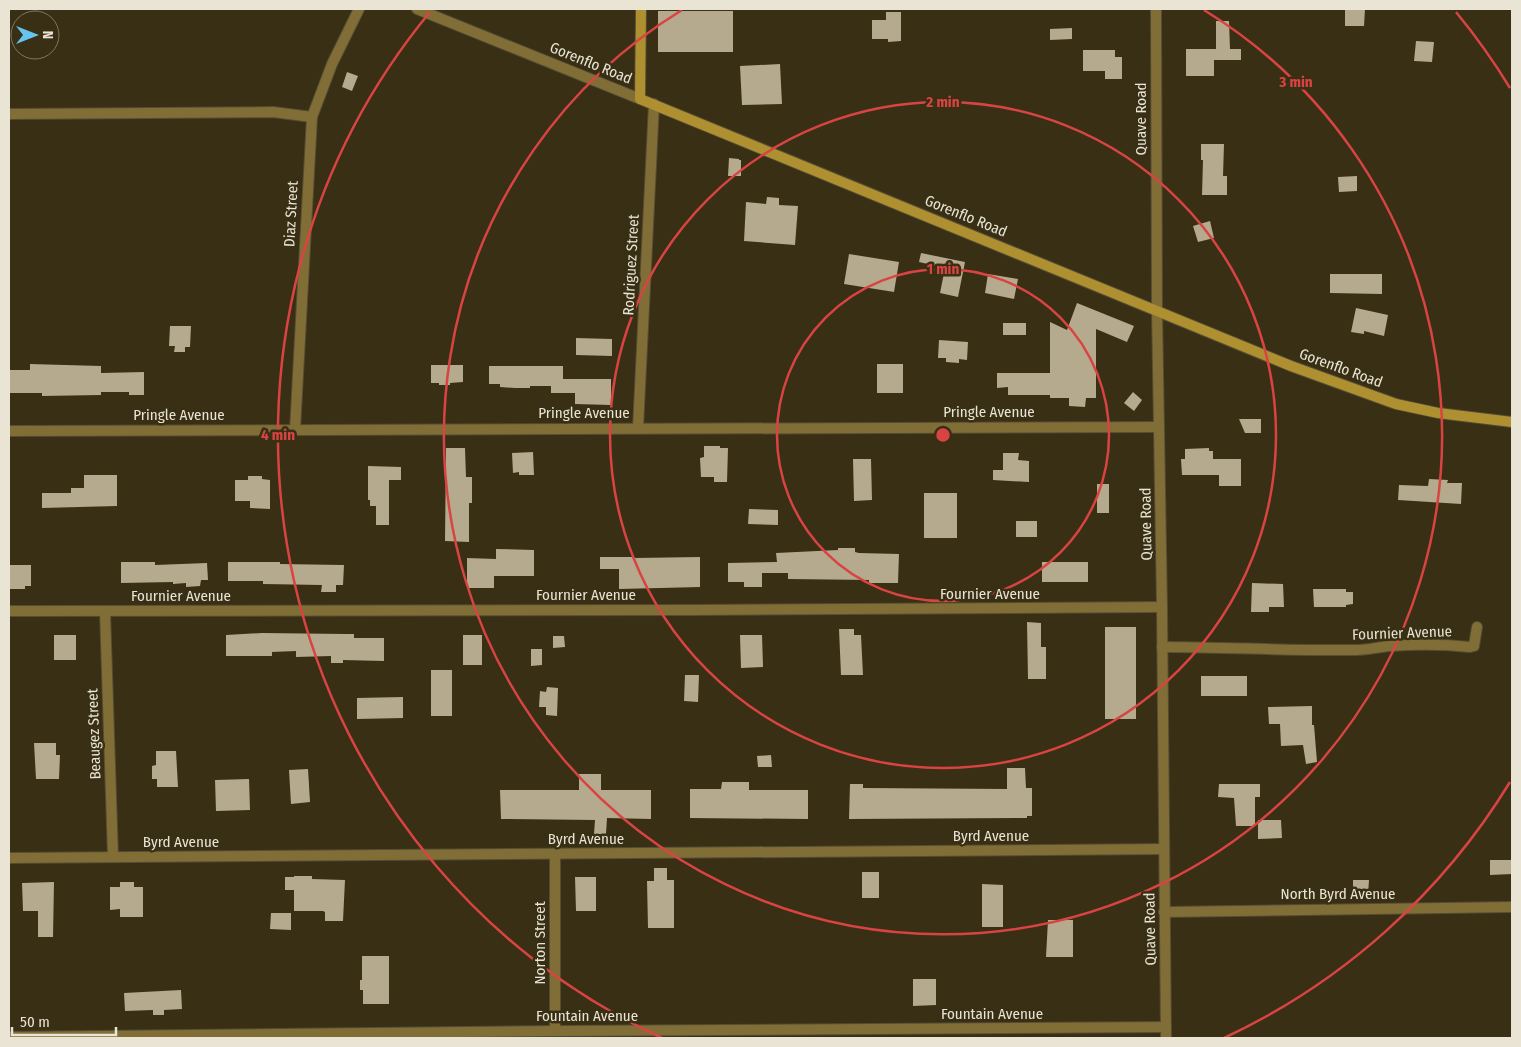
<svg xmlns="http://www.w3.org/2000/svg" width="1521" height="1047" font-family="'Fira Sans Condensed',sans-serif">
	<rect width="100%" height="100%" fill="#382f15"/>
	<g fill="#b5aa8d">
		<polygon points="1345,9 1365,9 1364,26 1345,26"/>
		<rect x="658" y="11" width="75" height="41"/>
		<polygon points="886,12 901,12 901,41 888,42 888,39 872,39 872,20 886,20"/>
		<polygon points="1216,21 1229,21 1230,49 1241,49 1241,60 1214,60 1214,76 1186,76 1186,49 1216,49"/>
		<polygon points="1072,28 1072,39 1050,40 1050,29"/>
		<polygon points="1416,41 1434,42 1432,62 1414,61"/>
		<polygon points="1083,50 1115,50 1115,57 1122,57 1122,79 1105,79 1105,71 1083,71"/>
		<polygon points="780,64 782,104 742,105 740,66"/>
		<polygon points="347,72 358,76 352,91 342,87"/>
		<polygon points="1201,144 1224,144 1223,176 1227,176 1227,195 1202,195 1203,160 1201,160"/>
		<polygon points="729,158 739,159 739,160 741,160 741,176 728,176"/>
		<polygon points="1357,176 1357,191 1339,192 1338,177"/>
		<polygon points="767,197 779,198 779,205 798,206 795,245 744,241 746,202 766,204"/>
		<polygon points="1210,221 1214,238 1198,242 1193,226"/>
		<polygon points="921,253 965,262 958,297 940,293 945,268 919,262"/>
		<polygon points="849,254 899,262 894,292 844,284"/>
		<polygon points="988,274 1018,279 1014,299 985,293"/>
		<polygon points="1330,274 1382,274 1382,294 1330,293"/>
		<polygon points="1077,303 1134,326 1127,342 1096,329 1096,398 1086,398 1085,407 1069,406 1069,398 1050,398 1050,395 1008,395 1008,387 997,388 997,373 1050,373 1050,322 1067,330"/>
		<polygon points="1356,308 1388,315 1384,336 1364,331 1364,334 1351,332"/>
		<rect x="1003" y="323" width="23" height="12"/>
		<polygon points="170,326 191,326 190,347 185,347 185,352 174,352 175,346 169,346"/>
		<polygon points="576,338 612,339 612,356 576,355"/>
		<polygon points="939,340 968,342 967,360 959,359 959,363 946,362 946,358 938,358"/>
		<polygon points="30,364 101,366 101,373 144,372 144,395 129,395 129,392 101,392 101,395 42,396 42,393 9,393 9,370 30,370"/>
		<rect x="877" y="364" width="26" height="29"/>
		<polygon points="431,365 463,365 463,382 450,383 450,385 439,385 439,383 431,383"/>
		<polygon points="489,366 563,366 563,379 611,379 611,405 575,404 575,393 551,393 551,386 530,386 530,388 515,388 500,387 500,384 489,384"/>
		<polygon points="1133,392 1142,400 1134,411 1124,403"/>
		<polygon points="1239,419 1261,419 1261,433 1245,433"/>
		<polygon points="704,446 720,446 720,448 728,448 727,482 714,482 714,477 701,477 700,458 704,457"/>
		<polygon points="446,448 465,448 466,477 472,477 472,503 469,503 469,542 445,541"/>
		<polygon points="1209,448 1209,451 1213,451 1213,459 1241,459 1241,486 1219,486 1219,475 1182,475 1181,459 1185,459 1185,449"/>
		<polygon points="533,452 534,475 519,475 519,472 513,473 512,453"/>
		<polygon points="1003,453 1019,453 1018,460 1029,461 1029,482 993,480 993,470 1003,470"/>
		<polygon points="853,459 871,459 872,500 854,501"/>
		<polygon points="368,466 401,467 401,480 389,480 389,525 376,525 376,506 370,506 370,500 368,500"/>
		<polygon points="84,475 117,475 117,506 42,508 42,493 71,493 71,488 84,488"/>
		<polygon points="248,476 262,476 262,479 270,480 270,509 250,508 250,501 235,501 235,480 248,480"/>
		<polygon points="1429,479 1448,480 1447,483 1462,483 1461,504 1398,500 1399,485 1428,486"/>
		<rect x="1097" y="484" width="12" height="29"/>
		<rect x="924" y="493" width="33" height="45"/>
		<polygon points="749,509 778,510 778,525 748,524"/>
		<rect x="1016" y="521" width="21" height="16"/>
		<polygon points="838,548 855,548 855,552 859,553 899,554 898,583 869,583 869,580 788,579 788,573 762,573 762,587 744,587 744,582 728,582 728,563 777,562 776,553 838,550"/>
		<polygon points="496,549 534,550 534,576 494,576 494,588 467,588 467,558 496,559"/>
		<polygon points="600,557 635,557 635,558 700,557 700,587 619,589 619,569 600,569"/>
		<polygon points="121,562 155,562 155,565 207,563 208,580 201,580 200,586 186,587 186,583 173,584 173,582 121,583"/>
		<polygon points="228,562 280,562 280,564 344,565 343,585 336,585 336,592 321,592 322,585 263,584 263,581 228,581"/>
		<rect x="1042" y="562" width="46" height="20"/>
		<polygon points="9,565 31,565 31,586 25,586 25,589 9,589"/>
		<polygon points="1252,583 1283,584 1284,607 1269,607 1269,612 1251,612"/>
		<polygon points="1313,589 1346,589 1346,592 1353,592 1353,604 1346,605 1346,607 1314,607"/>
		<polygon points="1027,622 1041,623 1041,647 1046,647 1046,679 1028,679"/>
		<rect x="1105" y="627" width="31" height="92"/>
		<polygon points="839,629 854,629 854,635 861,635 863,675 841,675"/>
		<polygon points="262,633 345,634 354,634 354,638 384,638 384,661 343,660 343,663 331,663 331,656 296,657 296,651 272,652 272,656 226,656 226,635"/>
		<rect x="54" y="635" width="22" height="25"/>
		<rect x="463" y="635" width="19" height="30"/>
		<polygon points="740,635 762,635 763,667 741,668"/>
		<polygon points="553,636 564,636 565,647 553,648"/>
		<polygon points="531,649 542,649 542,665 531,666"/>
		<rect x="431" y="670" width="21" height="46"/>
		<polygon points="685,675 699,675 698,702 684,701"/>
		<rect x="1201" y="676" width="46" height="20"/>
		<polygon points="547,687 558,688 557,716 546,715 546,707 539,707 540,691 546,692"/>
		<polygon points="403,697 403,718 357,719 357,698"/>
		<polygon points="1312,706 1312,725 1314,725 1317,762 1306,764 1303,745 1281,746 1280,724 1269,724 1268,707"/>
		<polygon points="34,743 56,743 56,755 60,755 59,779 36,779"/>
		<polygon points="156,751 176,751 178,787 157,787 157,779 152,779 152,766 156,765"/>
		<polygon points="771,755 772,767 758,767 757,756"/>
		<polygon points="1007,768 1025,768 1026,788 1032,788 1032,816 1027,816 1027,818 849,819 850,784 863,784 863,788 1007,789"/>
		<polygon points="308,769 310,802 291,804 289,770"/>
		<polygon points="579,774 601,774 601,790 651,790 651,819 607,818 606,834 594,834 595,820 501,819 500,790 579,790"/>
		<polygon points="249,779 250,810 216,811 215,780"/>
		<polygon points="722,782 749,782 749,790 808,790 808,819 690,818 690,789 721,789"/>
		<polygon points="1219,784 1260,784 1260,797 1255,797 1255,826 1236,826 1234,798 1218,797"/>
		<polygon points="1258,820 1281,820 1282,838 1258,839"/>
		<polygon points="1490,860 1512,860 1512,874 1490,875"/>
		<polygon points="654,868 667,868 667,880 674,880 674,928 648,928 647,881 654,881"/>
		<rect x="862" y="872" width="17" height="26"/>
		<polygon points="294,876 312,876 312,879 345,880 343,921 325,921 325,912 323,911 294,911 294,890 285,890 285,877 294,877"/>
		<polygon points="575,877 596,877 596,911 576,911"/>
		<polygon points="1353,880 1369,880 1368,895 1353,894"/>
		<polygon points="54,882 53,937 38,937 38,911 23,911 22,883"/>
		<polygon points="120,882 134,882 134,887 143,887 143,917 120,917 120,909 110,910 110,887 120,887"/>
		<polygon points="982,884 1003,885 1003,927 982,927"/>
		<polygon points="271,913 291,913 291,930 270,929"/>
		<polygon points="1048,920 1073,920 1073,957 1046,957"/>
		<polygon points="362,956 389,956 389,1004 363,1004 363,990 360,990 360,980 362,980"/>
		<polygon points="913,979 936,979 936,1005 913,1006"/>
		<polygon points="181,990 182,1009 164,1010 164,1015 153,1015 153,1010 125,1011 124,993"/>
	</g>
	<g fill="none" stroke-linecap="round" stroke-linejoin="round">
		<g stroke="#544c34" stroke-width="12">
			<g id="minor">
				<polyline points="9,114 273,112 312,117"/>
				<polyline points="638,428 654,104"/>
				<polyline points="295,430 312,117 332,64 359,9"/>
				<polyline points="9,431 1159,427"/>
				<polyline points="9,611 695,610 1162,607"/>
				<polyline points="105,611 113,857"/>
				<path d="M 1162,647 C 1227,647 1291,651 1356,650 C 1368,650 1378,647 1390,646 C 1417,644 1443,644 1470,647 L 1474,646 L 1477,627"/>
				<polyline points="555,854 555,1031"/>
				<polyline points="9,858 1164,849"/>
				<polyline points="1164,912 1512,907"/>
				<polyline points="9,1037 555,1031 1166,1027"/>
			</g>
		</g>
		<g stroke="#544c34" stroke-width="12">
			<g id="tertiary">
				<polyline points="417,9 640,99"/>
				<polyline points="1156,9 1157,311 1162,607 1166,1038"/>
			</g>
		</g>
		<g stroke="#544c34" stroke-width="12">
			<polyline id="secondary" points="641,9 640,99 1291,366 1396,404 1438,413 1512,422"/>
		</g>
		<use href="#minor" stroke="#816e37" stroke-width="10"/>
		<use href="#tertiary" stroke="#816e37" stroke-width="10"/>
		<use href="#secondary" stroke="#af9031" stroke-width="10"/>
	</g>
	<g fill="none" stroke="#d94442" stroke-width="2.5">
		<circle cx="943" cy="435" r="166"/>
		<circle cx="943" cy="435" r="333"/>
		<path d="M1204 10A499 499 0 1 1 682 10"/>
		<path d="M1510 782A665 665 0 0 1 1224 1038M662 1038A665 665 0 0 1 430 12M1456 12A665 665 0 0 1 1510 88"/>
	</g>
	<g text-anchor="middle" stroke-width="5" stroke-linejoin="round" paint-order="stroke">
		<g font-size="15" fill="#e9e4d4" stroke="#382f15">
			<text transform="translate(591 63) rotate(22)" y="5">Gorenflo Road</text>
			<text transform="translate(1141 119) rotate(-90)" y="5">Quave Road</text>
			<text transform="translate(291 214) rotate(-87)" y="5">Diaz Street</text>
			<text transform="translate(966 216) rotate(22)" y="5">Gorenflo Road</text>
			<text transform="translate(631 265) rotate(-87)" y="5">Rodriguez Street</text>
			<text transform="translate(1341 368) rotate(20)" y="5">Gorenflo Road</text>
			<text x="989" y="417">Pringle Avenue</text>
			<text x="584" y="418">Pringle Avenue</text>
			<text x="179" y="420">Pringle Avenue</text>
			<text transform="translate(1146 524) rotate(-91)" y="5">Quave Road</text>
			<text x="990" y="599">Fournier Avenue</text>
			<text x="586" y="600">Fournier Avenue</text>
			<text x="181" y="601">Fournier Avenue</text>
			<text transform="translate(1402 633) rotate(-2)" y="5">Fournier Avenue</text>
			<text transform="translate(94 734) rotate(-92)" y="5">Beaugez Street</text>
			<text x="991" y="841">Byrd Avenue</text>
			<text x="586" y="844">Byrd Avenue</text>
			<text x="181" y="847">Byrd Avenue</text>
			<text x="1338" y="899">North Byrd Avenue</text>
			<text transform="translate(1150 929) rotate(-91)" y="5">Quave Road</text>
			<text transform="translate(540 943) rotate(-90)" y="5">Norton Street</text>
			<text x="992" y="1019">Fountain Avenue</text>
			<text x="587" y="1021">Fountain Avenue</text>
		</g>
	</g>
	<circle cx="943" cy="435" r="8" fill="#d94442" stroke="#382f15" stroke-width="2.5"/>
	<g font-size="15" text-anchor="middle" font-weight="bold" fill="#d94442" stroke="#382f15" stroke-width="5" stroke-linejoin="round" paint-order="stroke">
		<text x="1296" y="87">3 min</text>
		<text x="943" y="107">2 min</text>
		<text x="943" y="274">1 min</text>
		<text x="278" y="440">4 min</text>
	</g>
	<rect width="1521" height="1047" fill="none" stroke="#e9e4d4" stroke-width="20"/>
	<g transform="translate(35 35) rotate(90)"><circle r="24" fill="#382f15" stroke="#7f7761"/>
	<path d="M0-4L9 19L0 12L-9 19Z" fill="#67c4ef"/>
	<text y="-8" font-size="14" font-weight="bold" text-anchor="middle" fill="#e9e4d4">N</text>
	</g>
	<path d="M12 1027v8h104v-8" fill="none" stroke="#e9e4d4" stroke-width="2.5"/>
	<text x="20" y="1027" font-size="15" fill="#e9e4d4" stroke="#382f15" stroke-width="4" paint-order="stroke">50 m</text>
</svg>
